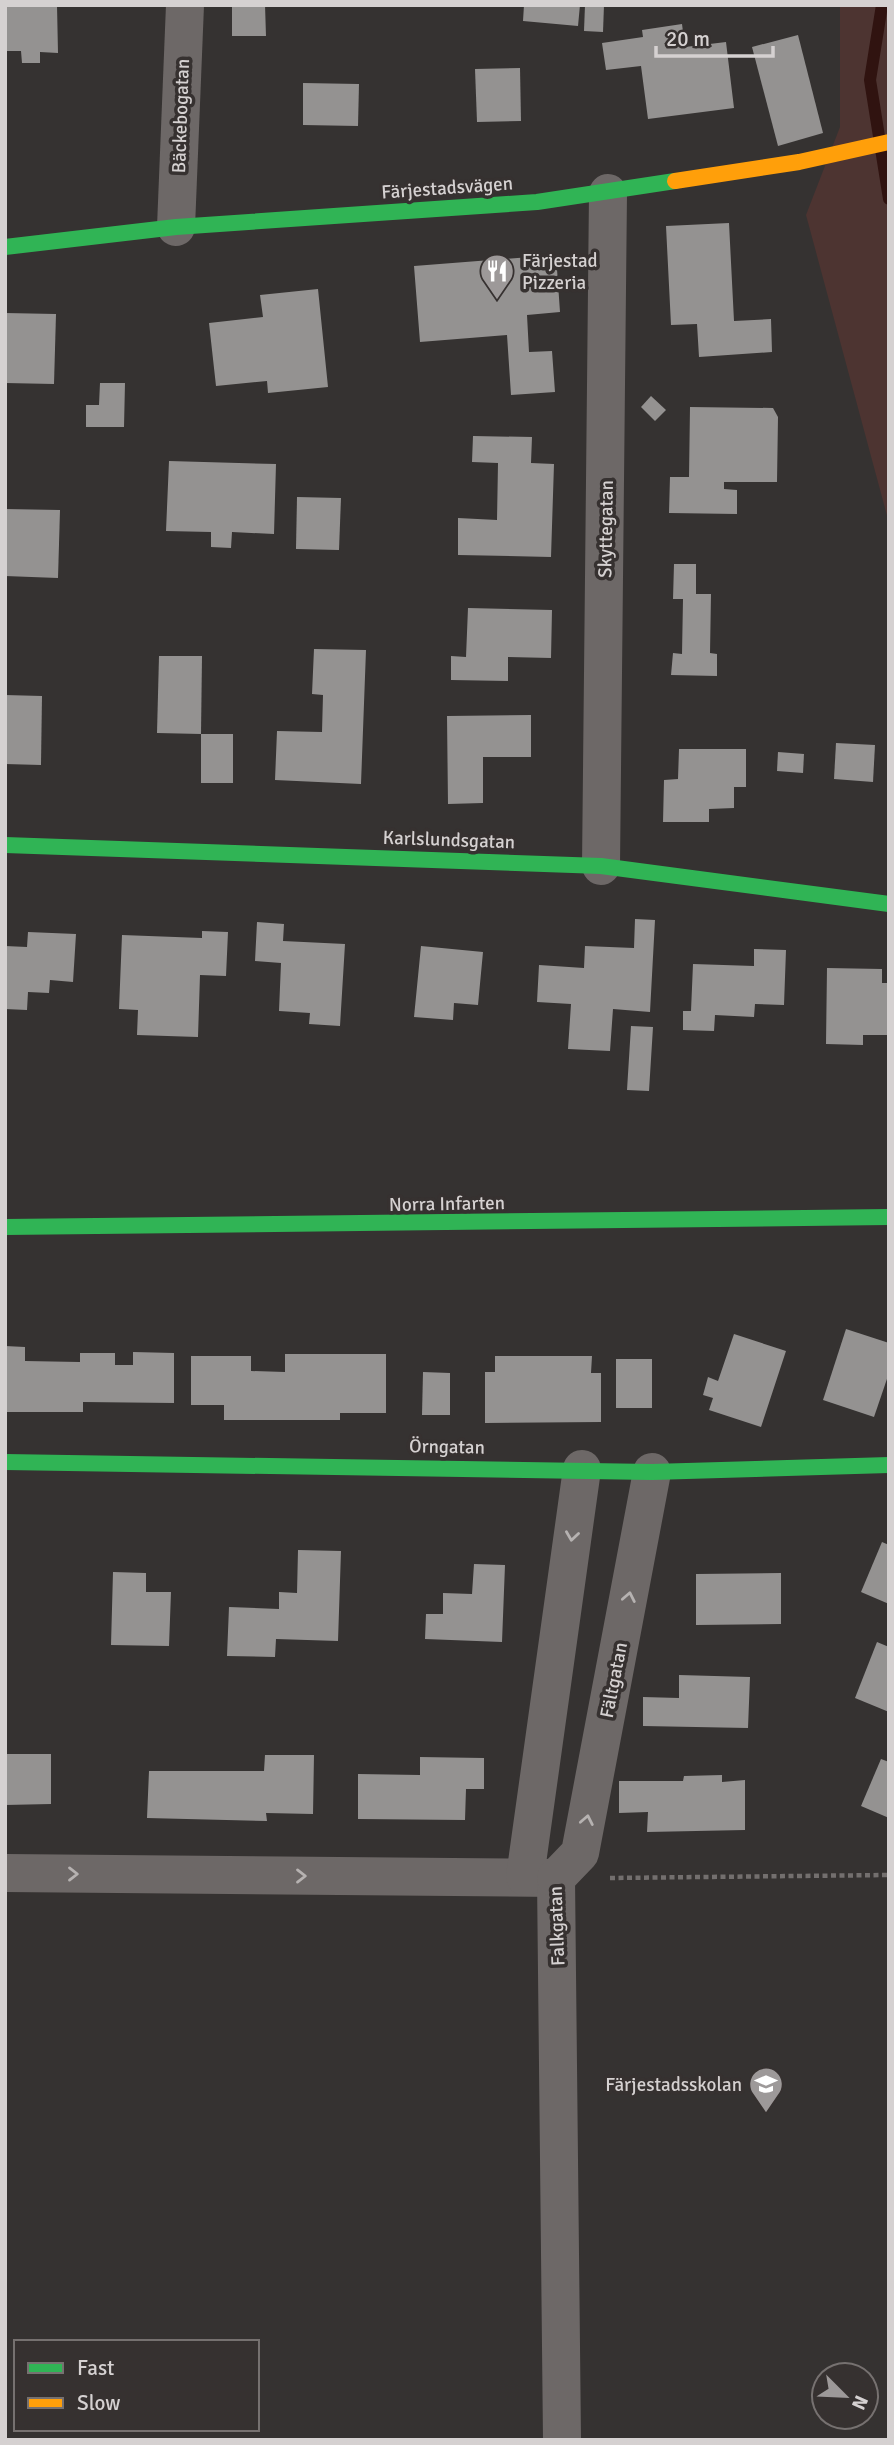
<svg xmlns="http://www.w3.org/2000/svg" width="894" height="2445" font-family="Signika,sans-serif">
	<rect width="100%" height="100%" fill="#353231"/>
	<polygon fill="#4d3431" points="840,5 889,5 889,523 806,215 840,127"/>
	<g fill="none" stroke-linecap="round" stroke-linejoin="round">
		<polyline stroke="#301310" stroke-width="12" points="882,5 870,80 889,199"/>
	</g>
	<g fill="#949291">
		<polygon points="5,5 57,5 58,53 40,52 40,63 22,63 21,51 5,51"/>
		<polygon points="232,5 265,5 266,36 232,36"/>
		<polygon points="524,5 580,5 578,26 523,21"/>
		<polygon points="585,5 604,5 603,32 584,31"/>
		<polygon points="682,24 685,47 726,42 734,108 648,119 641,66 606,70 602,43 643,37 642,30"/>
		<polygon points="798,35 823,133 778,146 752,47"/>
		<polygon points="520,68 521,121 477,122 475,69"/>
		<polygon points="303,83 359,84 358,126 303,125"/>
		<polygon points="729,223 734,321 771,319 772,352 699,357 697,324 671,325 666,226"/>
		<polygon points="556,255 560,312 527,315 529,352 552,351 555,392 511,395 507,335 420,342 414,266"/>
		<polygon points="318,289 328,387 268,393 267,381 216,386 209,323 263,317 260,295"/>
		<polygon points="5,313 56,314 54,384 5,383"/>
		<polygon points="100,383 125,383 124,427 86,427 86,405 99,405"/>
		<polygon points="651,396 666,410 655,421 641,407"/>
		<polygon points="690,407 773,408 778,417 777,482 724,482 724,489 737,490 737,514 669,513 670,477 689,477"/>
		<polygon points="473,436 532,437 531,463 554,464 551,557 458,555 458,518 497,520 498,463 472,462"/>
		<polygon points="169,461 276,464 274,534 232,532 231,548 211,547 211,532 166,531"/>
		<polygon points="297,497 341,498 339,550 296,549"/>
		<polygon points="5,509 60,510 58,578 5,576"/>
		<polygon points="674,564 696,564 696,594 711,594 710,653 717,654 717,676 671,675 673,653 682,654 683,599 673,599"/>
		<polygon points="468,608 552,610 551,658 508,657 508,681 451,680 451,656 466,657"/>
		<polygon points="314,649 366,650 361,784 275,780 277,731 322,732 323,695 312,694"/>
		<polygon points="159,656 202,656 201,734 157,733"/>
		<polygon points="5,695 42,696 41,765 5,764"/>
		<polygon points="531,715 531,757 483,757 483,803 448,804 447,716"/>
		<rect x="201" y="734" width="32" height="49"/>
		<polygon points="836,743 875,745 873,782 834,779"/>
		<polygon points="679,749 746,749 746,787 734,787 734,808 709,809 709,822 663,822 664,780 678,779"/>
		<polygon points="778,752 804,754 803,773 777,771"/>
		<polygon points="635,919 655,920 650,1012 613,1009 610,1051 568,1049 571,1004 537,1002 539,965 584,968 585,946 634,948"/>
		<polygon points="257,922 284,924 283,941 345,944 340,1026 309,1024 310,1013 279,1011 281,963 255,961"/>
		<polygon points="202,931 228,932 226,976 200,975 198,1037 137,1035 138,1010 119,1009 122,935 202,938"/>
		<polygon points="28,932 76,934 73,982 50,980 49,993 28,992 27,1010 5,1009 5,946 27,947"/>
		<polygon points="421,946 483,952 478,1005 454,1003 453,1020 414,1017"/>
		<polygon points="754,949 786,950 784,1005 755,1004 754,1017 715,1015 714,1031 683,1030 683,1011 691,1011 693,964 754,966"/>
		<polygon points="827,968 882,969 882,983 889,983 889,1035 863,1035 863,1045 826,1044"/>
		<polygon points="631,1026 653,1027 649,1091 627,1090"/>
		<polygon points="846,1329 889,1343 889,1373 874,1417 823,1400"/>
		<polygon points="734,1334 786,1351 761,1427 709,1410 713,1398 703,1395 708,1377 718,1381"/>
		<polygon points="5,1346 25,1347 25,1361 80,1362 80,1353 115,1353 115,1365 133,1365 133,1352 174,1353 174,1403 83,1402 83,1412 5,1412"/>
		<polygon points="285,1354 386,1354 386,1413 340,1413 340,1420 224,1420 224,1405 191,1405 191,1356 251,1356 251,1371 285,1372"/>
		<polygon points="495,1356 592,1356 591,1373 601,1373 601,1422 485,1423 485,1372 495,1372"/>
		<rect x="616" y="1359" width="36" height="49"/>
		<polygon points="423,1372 450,1373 450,1415 422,1415"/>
		<polygon points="882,1542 889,1545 889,1604 861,1592"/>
		<polygon points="298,1550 341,1551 338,1641 276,1639 275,1657 227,1656 229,1607 279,1609 279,1592 297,1593"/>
		<polygon points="474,1564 505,1565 502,1642 425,1639 426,1614 443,1614 443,1593 472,1594"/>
		<polygon points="113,1572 146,1573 146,1592 171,1592 169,1646 111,1645"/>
		<polygon points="781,1573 781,1624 696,1625 696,1574"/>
		<polygon points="877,1642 889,1647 889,1712 855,1698"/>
		<polygon points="679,1675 750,1677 748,1728 643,1726 643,1697 679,1698"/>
		<polygon points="5,1754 51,1754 51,1804 5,1805"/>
		<polygon points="265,1755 314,1755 313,1814 266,1813 267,1821 147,1818 149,1771 264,1771"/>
		<polygon points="420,1757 484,1758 484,1789 466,1789 465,1820 358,1819 358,1774 420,1775"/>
		<polygon points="881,1759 889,1762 889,1818 861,1806"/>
		<polygon points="722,1775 722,1782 745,1780 745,1830 647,1832 648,1812 619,1813 619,1781 683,1781 684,1776"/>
	</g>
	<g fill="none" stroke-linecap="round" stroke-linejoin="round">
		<polyline stroke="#736f6e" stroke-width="4.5" stroke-dasharray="5 3.5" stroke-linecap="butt" points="610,1878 889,1875"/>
		<g stroke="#6d6867" stroke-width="38">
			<polyline points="176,227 185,5"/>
			<polyline points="601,866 608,193"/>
			<polyline points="5,1873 556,1878"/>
			<polyline points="525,1877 582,1469"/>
			<polyline points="556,1878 562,2440"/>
			<polyline points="556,1878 580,1853 652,1472"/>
		</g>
		<g stroke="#30b455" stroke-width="16">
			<polyline points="5,247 176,227 537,202 675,181"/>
			<polyline points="5,845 601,866 889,904"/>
			<polyline points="5,1227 889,1217"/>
			<polyline points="5,1462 652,1472 889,1465"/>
		</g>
		<polyline stroke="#ff9f0a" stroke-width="16" points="675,181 799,162 889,142"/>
	</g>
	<defs><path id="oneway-chevron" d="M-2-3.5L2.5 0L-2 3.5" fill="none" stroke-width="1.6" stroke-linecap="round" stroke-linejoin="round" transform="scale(1.75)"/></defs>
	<g stroke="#b6b2b1">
		<use href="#oneway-chevron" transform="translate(572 1536) rotate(98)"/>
		<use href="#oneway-chevron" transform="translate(629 1597) rotate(-79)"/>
		<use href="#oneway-chevron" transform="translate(587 1820) rotate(-79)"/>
		<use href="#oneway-chevron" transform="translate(73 1874)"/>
		<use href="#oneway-chevron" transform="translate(301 1876)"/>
	</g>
	<defs>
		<g id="restaurant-pin" transform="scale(1.75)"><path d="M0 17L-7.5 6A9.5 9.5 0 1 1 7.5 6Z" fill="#9d9999" stroke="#363130"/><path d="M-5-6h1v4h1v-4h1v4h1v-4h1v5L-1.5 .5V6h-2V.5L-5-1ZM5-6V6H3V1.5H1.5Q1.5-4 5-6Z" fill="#fff"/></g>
		<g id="school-pin" transform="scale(1.75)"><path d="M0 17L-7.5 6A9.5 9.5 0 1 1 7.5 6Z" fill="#9d9999" stroke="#363130"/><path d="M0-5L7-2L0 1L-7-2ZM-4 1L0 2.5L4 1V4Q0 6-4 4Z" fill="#fff"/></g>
	</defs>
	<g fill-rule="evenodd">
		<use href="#restaurant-pin" x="497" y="271"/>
		<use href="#school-pin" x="766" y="2084"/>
	</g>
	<g text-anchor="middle" stroke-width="7" stroke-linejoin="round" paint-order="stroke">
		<g font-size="19" fill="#d5d1d1" stroke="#363130">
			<text transform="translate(180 116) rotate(-88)" y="7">Bäckebogatan</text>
			<text transform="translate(447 187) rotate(-4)" y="7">Färjestadsvägen</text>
			<text transform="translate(605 529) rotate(-89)" y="7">Skyttegatan</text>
			<text transform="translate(449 839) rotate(2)" y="7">Karlslundsgatan</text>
			<text transform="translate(447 1203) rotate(-1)" y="7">Norra Infarten</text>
			<text transform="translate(447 1446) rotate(1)" y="7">Örngatan</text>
			<text transform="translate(613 1680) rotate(-79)" y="7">Fältgatan</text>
			<text transform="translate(556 1926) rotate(-92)" y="7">Falkgatan</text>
		</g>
		<g font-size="19" fill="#d5d1d1" stroke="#363130" text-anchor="start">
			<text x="522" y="267">Färjestad<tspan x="522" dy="22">Pizzeria</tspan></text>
			<text x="742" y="2091" text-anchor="end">Färjestadsskolan</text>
		</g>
	</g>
	<rect width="894" height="2445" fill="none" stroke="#d5d1d1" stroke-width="14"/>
	<rect x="14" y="2340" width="245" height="91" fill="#363130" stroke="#767170" stroke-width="2"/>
	<rect x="28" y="2363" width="35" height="10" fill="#30b455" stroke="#767170" stroke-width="2"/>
	<text x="77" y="2375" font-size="21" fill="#d5d1d1">Fast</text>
	<rect x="28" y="2398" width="35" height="10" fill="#ff9f0a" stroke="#767170" stroke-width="2"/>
	<text x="77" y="2410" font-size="21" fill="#d5d1d1">Slow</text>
	<g transform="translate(845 2396) rotate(114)"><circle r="33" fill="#363130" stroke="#767170" stroke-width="2"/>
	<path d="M0-5L12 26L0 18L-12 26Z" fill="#9d9999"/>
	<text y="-10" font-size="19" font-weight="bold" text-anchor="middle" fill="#d5d1d1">N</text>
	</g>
	<path d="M656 46v10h117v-10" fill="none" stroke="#d5d1d1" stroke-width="3.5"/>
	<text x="666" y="46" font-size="21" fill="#d5d1d1" stroke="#363130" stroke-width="5" paint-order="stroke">20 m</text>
</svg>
